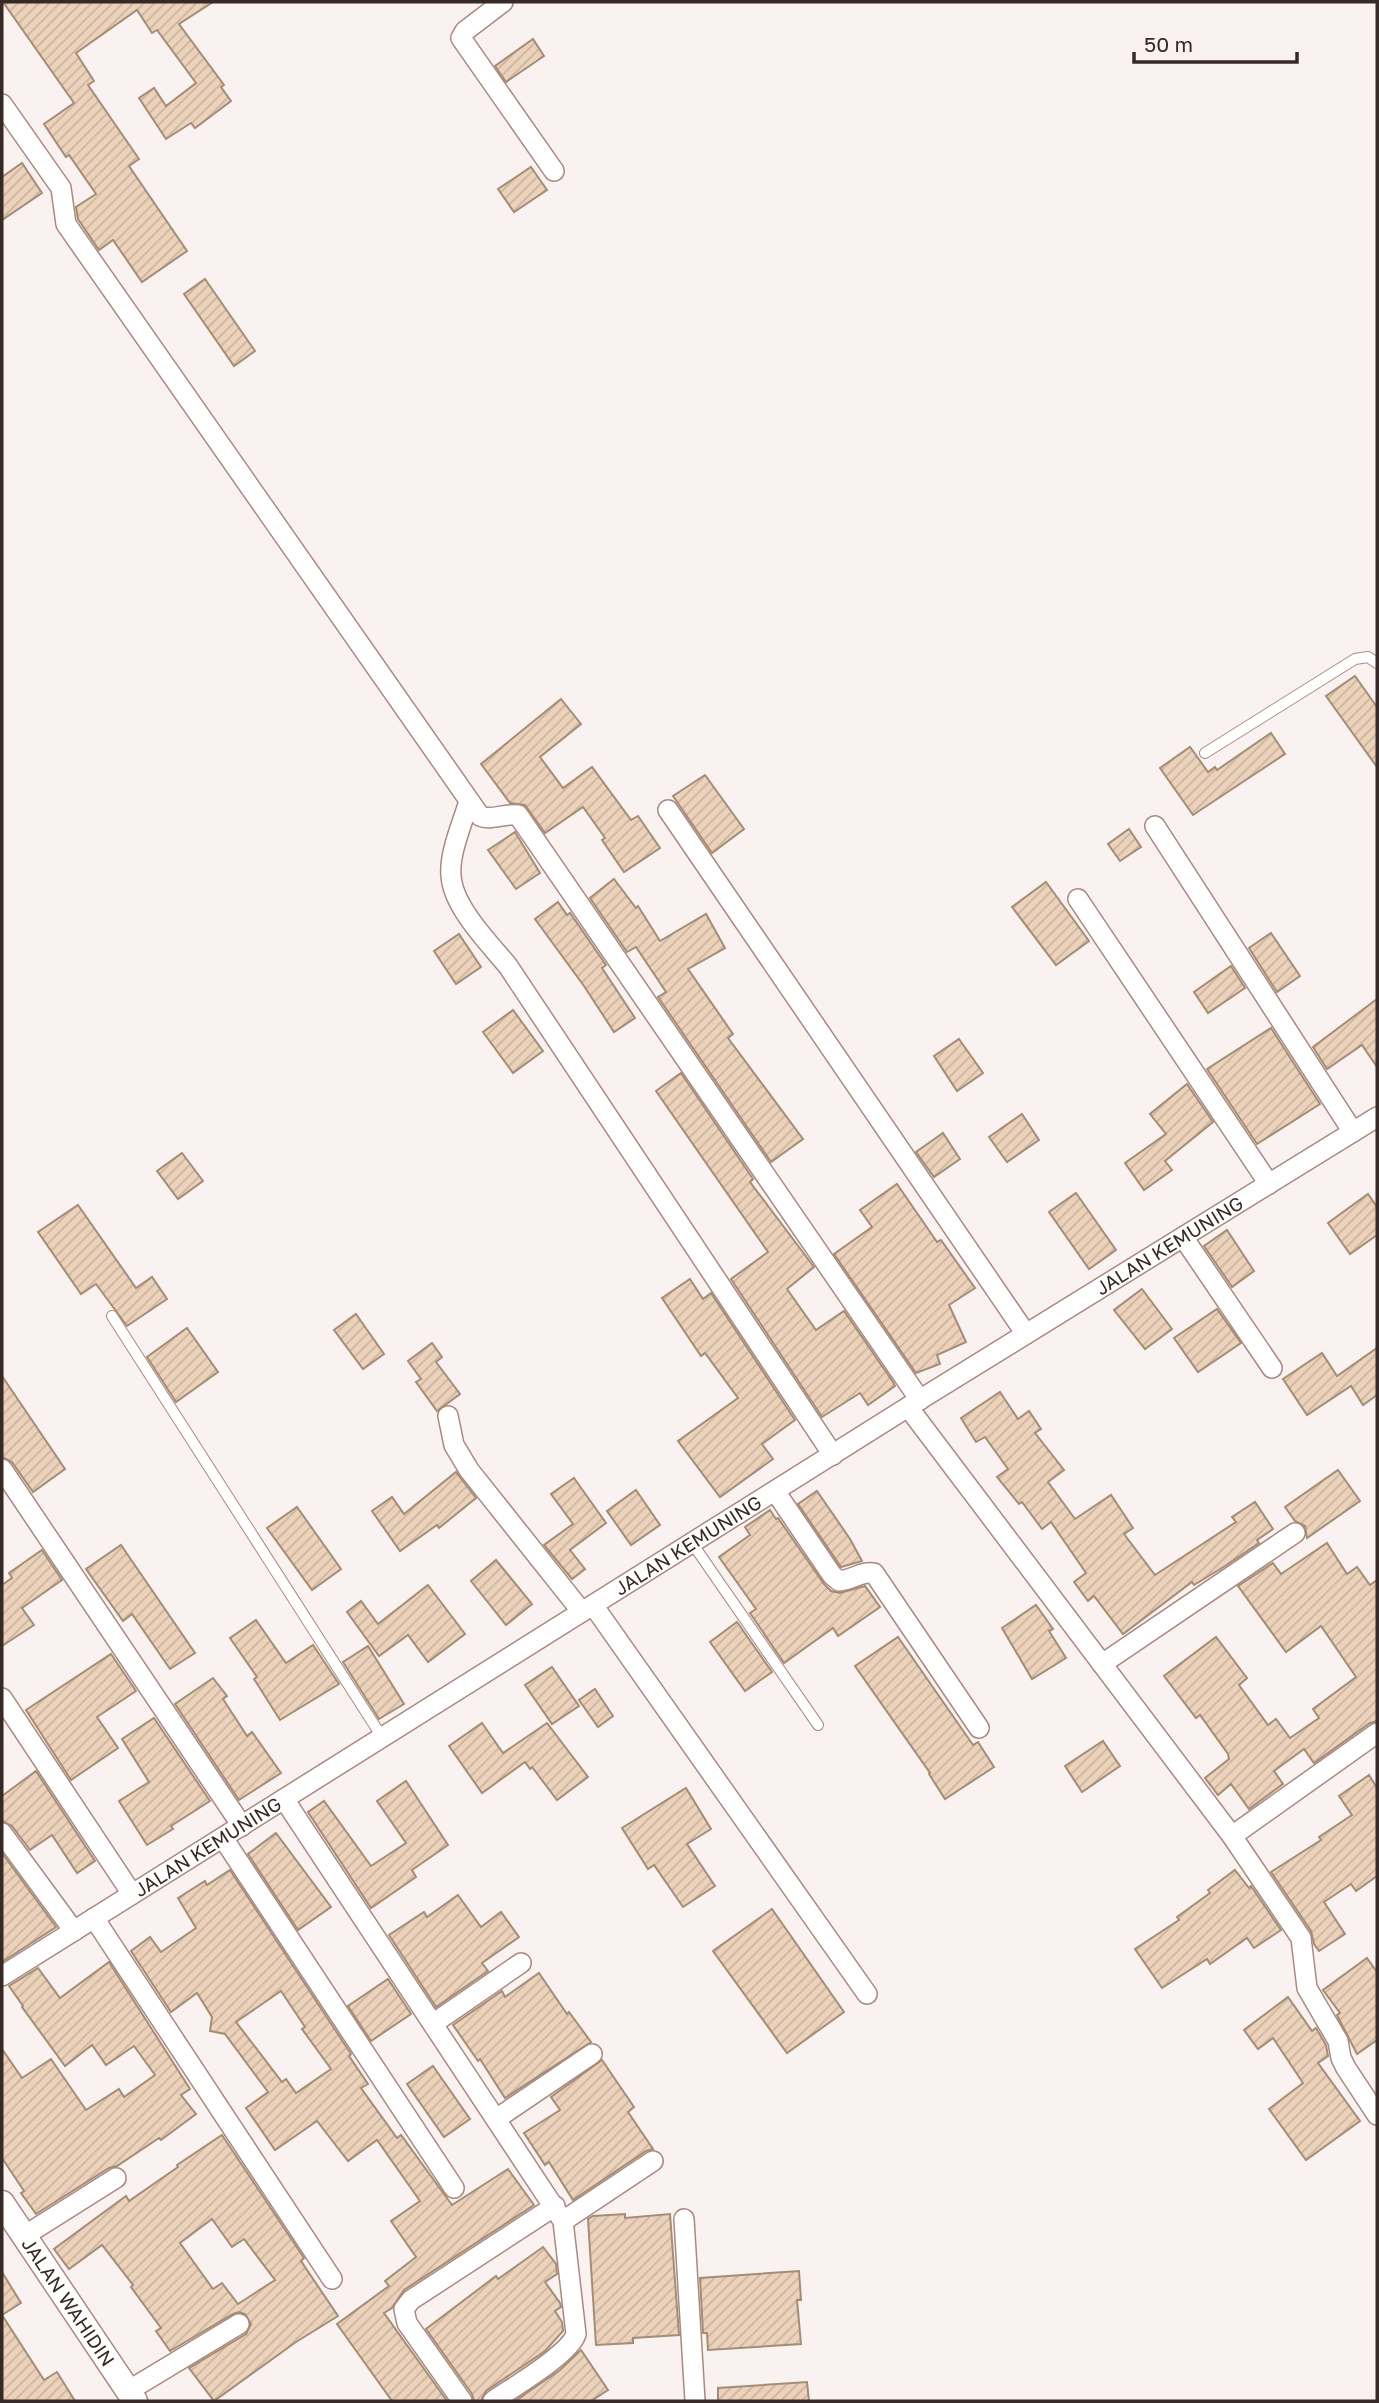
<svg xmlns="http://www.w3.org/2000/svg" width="1379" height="2403" font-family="'Golos Text',sans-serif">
	<defs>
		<pattern id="building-hatch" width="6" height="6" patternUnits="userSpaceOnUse" patternTransform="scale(1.75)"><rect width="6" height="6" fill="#ecd2ba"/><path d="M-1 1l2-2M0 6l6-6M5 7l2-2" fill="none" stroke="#cbb4a0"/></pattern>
	</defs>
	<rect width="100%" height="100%" fill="#faf2f0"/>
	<g fill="url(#building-hatch)" stroke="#a48d76" stroke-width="2" fill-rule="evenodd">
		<polygon points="3,2 213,2 179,24 224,85 221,87 231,101 195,128 191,123 166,139 139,98 154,88 166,106 196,83 157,30 152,33 137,10 76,53 94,81 88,85 139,159 129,166 187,251 142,282 113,240 99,250 78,219 76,207 96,194 69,155 66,157 44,124 74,103"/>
		<polygon points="533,39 544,56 506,82 495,66"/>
		<polygon points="22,163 42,193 2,220 2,177"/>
		<polygon points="531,167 547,190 514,212 498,189"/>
		<polygon points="205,279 255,351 234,366 184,294"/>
		<polygon points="1355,676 1377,707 1377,767 1326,696"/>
		<polygon points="561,699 581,724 540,757 563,788 592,767 631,820 638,816 660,848 624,872 602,840 605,838 583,807 545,833 525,805 510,803 481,764"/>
		<polygon points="1271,733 1285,754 1193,815 1160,768 1190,747 1208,772 1215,767 1217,770"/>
		<polygon points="705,775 744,829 712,853 673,796"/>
		<polygon points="1129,829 1141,847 1120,861 1108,844"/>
		<polygon points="515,832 540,873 516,889 488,850"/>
		<polygon points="614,879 636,908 638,906 660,941 706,914 725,948 688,969 733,1034 728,1038 803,1139 771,1162 658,997 666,992 636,947 627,952 590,898"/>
		<polygon points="1046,882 1089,941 1056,965 1012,907"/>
		<polygon points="558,902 567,915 570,913 606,965 602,968 635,1018 614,1032 584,986 535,919"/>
		<polygon points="1271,933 1300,976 1277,992 1249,948"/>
		<polygon points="459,934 481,967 456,984 434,951"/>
		<polygon points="1231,966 1245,988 1208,1013 1194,992"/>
		<polygon points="1377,999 1377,1067 1362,1045 1327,1069 1313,1047"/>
		<polygon points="513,1010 543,1051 513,1073 483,1032"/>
		<polygon points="1271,1028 1320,1104 1257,1144 1207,1069"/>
		<polygon points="959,1039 983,1073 957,1091 934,1056"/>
		<polygon points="681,1073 751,1176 753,1179 750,1182 814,1267 787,1289 816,1330 844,1311 893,1382 895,1386 868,1405 860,1393 822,1417 731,1279 768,1252 656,1091"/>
		<polygon points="1187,1084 1213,1122 1165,1161 1172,1170 1144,1190 1125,1163 1166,1134 1150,1114"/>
		<polygon points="1022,1114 1039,1140 1007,1162 989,1137"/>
		<polygon points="943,1133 960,1159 934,1177 916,1152"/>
		<polygon points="182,1153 203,1181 178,1199 157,1171"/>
		<polygon points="897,1184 937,1242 941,1240 975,1288 949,1305 966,1342 937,1355 940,1364 916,1373 834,1254 872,1227 860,1210"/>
		<polygon points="1076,1193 1116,1250 1089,1269 1049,1212"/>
		<polygon points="1368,1194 1377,1207 1377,1235 1350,1254 1328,1223"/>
		<polygon points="78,1205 136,1288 152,1277 167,1299 127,1326 96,1284 81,1294 38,1232"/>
		<polygon points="1227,1230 1254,1271 1232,1287 1204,1246"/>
		<polygon points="690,1279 703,1299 711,1293 795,1420 762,1444 773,1459 720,1497 678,1441 738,1398 705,1353 701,1356 662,1298"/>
		<polygon points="1142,1289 1172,1329 1145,1349 1114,1310"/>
		<polygon points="1217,1309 1241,1343 1198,1372 1174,1338"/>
		<polygon points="356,1314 384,1354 363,1369 334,1330"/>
		<polygon points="187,1328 218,1372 176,1402 147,1357"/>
		<polygon points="432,1343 442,1357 436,1362 460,1394 437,1411 416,1382 421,1379 408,1361"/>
		<polygon points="1377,1348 1377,1395 1363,1405 1351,1386 1307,1415 1283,1379 1322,1353 1337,1376"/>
		<polygon points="2,1376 65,1469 33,1492 12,1462 2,1457"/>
		<polygon points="1000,1392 1018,1419 1029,1411 1041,1429 1035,1433 1064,1470 1048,1482 1075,1519 1111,1495 1133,1528 1124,1534 1155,1575 1236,1522 1232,1517 1255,1502 1273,1529 1257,1540 1259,1543 1225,1566 1194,1585 1192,1582 1123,1634 1094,1596 1088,1601 1074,1582 1086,1573 1051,1522 1042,1529 1022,1502 1019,1504 997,1477 1008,1469 985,1437 976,1442 961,1418"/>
		<polygon points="1338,1470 1360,1501 1307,1538 1305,1526 1295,1521 1285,1507"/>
		<polygon points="456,1472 476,1498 439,1528 437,1525 400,1551 372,1511 392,1497 404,1514"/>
		<polygon points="574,1478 606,1523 570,1550 585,1569 572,1579 544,1545 573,1524 551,1494"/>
		<polygon points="636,1490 660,1525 631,1545 607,1511"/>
		<polygon points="817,1491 850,1539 862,1561 841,1567 798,1504"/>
		<polygon points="297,1507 341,1569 312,1590 267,1528"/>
		<polygon points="770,1510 776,1519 778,1518 824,1584 831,1591 840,1593 865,1586 880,1607 838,1636 833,1628 784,1663 750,1613 756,1609 719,1557 750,1535 745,1527"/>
		<polygon points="1327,1543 1347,1574 1357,1567 1370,1585 1377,1580 1377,1721 1370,1723 1314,1763 1304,1749 1274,1771 1283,1784 1249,1809 1231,1784 1218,1795 1205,1778 1229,1759 1228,1754 1200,1715 1196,1718 1164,1676 1216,1637 1247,1678 1239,1685 1268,1725 1276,1719 1290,1738 1319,1718 1313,1709 1356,1677 1321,1626 1286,1652 1238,1586 1273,1563 1281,1574"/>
		<polygon points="121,1545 195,1653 170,1669 132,1614 123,1621 86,1569"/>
		<polygon points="42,1550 62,1580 22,1608 34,1625 2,1646 2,1585 12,1578 9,1573"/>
		<polygon points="496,1560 532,1604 506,1625 471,1581"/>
		<polygon points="428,1585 465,1634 428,1662 408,1635 379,1656 347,1612 361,1601 378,1624"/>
		<polygon points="1036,1605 1053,1629 1049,1631 1066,1658 1032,1679 1002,1628"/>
		<polygon points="256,1620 286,1663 313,1645 339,1684 280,1720 254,1679 257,1677 230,1638"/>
		<polygon points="737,1622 772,1672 745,1691 710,1642"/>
		<polygon points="898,1637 973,1745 978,1742 994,1767 945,1799 929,1774 930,1773 855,1666"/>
		<polygon points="368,1646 404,1704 379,1719 343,1662"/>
		<polygon points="111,1654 136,1691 97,1717 118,1748 71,1780 26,1710"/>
		<polygon points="552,1667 579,1706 552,1724 525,1685"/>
		<polygon points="213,1678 227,1696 223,1699 247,1736 252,1732 281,1773 239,1800 175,1704"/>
		<polygon points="595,1689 613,1716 598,1727 579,1700"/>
		<polygon points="154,1718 210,1801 171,1826 173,1829 147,1845 119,1801 149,1782 122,1739"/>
		<polygon points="482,1723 503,1753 547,1723 588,1777 557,1800 532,1767 530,1769 525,1762 482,1793 449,1746"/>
		<polygon points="1103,1741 1120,1766 1082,1792 1065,1766"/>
		<polygon points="36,1771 95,1861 77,1873 52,1835 30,1850 12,1826 2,1821 2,1796"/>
		<polygon points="1369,1775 1377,1788 1377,1876 1356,1891 1351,1884 1324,1902 1345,1934 1319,1951 1314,1944 1311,1931 1271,1872 1321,1840 1319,1837 1352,1815 1339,1796"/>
		<polygon points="406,1781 448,1845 412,1870 416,1877 371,1908 308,1812 324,1801 371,1866 406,1843 377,1801"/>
		<polygon points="686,1788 711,1829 687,1844 715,1886 683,1907 654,1865 648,1869 622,1828"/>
		<polygon points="276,1833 331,1907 298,1930 248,1854"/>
		<polygon points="2,1853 56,1927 2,1962"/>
		<path d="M 230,1870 L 351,2054 L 349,2056 L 368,2084 L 361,2088 L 397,2138 L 401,2135 L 452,2205 L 508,2169 L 534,2205 L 404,2290 L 392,2308 L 384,2313 L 447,2401 L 392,2401 L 337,2324 L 389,2286 L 385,2281 L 416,2257 L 391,2221 L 420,2201 L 377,2140 L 348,2161 L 317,2121 L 275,2150 L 246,2108 L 268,2092 L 225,2034 L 210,2031 L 212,2017 L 197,1993 L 171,2012 L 131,1951 L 150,1937 L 161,1952 L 196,1928 L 178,1898 L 205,1881 L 207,1885 ZM 281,1991 L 305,2027 L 302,2029 L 331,2069 L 296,2093 L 286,2079 L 282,2082 L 236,2022 Z"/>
		<polygon points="1235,1870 1249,1888 1251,1886 1281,1930 1254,1948 1247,1938 1210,1964 1207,1959 1162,1988 1135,1949 1179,1920 1177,1917 1210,1893 1208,1890"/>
		<polygon points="458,1895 481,1927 501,1912 519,1937 482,1963 488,1971 436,2007 389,1935 424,1912 427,1917"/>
		<polygon points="772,1909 844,2012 787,2053 713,1951"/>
		<polygon points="1367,1958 1377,1972 1377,2040 1357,2054 1337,2015 1340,2013 1323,1990"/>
		<polygon points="109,1962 190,2089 181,2095 196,2114 161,2140 159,2138 117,2166 109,2168 36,2214 21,2193 24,2191 2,2158 2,2049 22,2078 51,2059 86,2110 119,2089 124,2097 155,2075 134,2046 106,2065 92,2045 65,2066 22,2007 23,2006 9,1986 38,1968 60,1998"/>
		<polygon points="539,1973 567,2014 569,2012 591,2042 505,2098 480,2059 478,2061 453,2025 502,1991 505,1997"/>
		<polygon points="388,1979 411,2014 371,2041 348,2006"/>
		<polygon points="1288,1997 1312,2031 1316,2028 1326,2045 1328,2056 1318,2063 1360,2121 1306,2160 1269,2109 1303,2083 1273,2038 1258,2049 1244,2030"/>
		<polygon points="602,2060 634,2107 628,2112 653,2149 646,2151 573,2200 549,2162 545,2165 524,2133 560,2110 551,2097"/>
		<polygon points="433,2066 470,2119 444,2137 407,2084"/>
		<path d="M 222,2135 L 304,2258 L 301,2261 L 338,2316 L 296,2342 L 214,2401 L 189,2368 L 246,2334 L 251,2324 L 245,2314 L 239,2312 L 233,2314 L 170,2351 L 156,2331 L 161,2328 L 131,2287 L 133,2285 L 102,2245 L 69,2269 L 54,2249 L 126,2196 L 129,2201 L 178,2167 L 177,2165 ZM 212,2219 L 232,2247 L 244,2239 L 275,2280 L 238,2304 L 222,2283 L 213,2289 L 180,2243 Z"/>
		<polygon points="625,2214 625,2218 670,2214 679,2335 633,2338 633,2343 596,2345 588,2219 593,2216"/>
		<polygon points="543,2247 556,2264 557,2274 545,2282 560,2303 561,2307 555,2311 562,2322 563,2331 545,2351 486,2391 481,2401 474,2401 472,2394 426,2329 496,2276 498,2279"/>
		<polygon points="799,2271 801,2300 797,2300 801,2344 708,2350 707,2333 703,2333 700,2278"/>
		<polygon points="2,2272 21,2303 2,2315 44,2380 57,2372 75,2401 2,2401"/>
		<polygon points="581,2350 608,2390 591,2401 515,2401 560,2370"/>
		<polygon points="807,2382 809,2401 718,2401 718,2388"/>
	</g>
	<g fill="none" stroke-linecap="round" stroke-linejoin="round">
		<g stroke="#ab8981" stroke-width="12">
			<g id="service">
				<polyline points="1205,753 1355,659 1368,657 1377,663"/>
				<polyline points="112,1316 382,1737"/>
				<polyline points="692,1543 818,1725"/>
			</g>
		</g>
		<g stroke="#ab8981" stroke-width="22">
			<g id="minor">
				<polyline points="503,2 465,31 461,38 554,171"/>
				<path d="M 2,104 L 61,188 L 66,224 L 480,816 C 491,821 505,813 518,815 L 920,1400"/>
				<path d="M 469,801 C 463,822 449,853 451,875 C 452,906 489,943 508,966 L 833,1455"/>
				<polyline points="668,810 1026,1334"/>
				<polyline points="1155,826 1353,1132"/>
				<polyline points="1078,899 1269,1184"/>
				<polyline points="1183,1237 1272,1368"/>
				<polyline points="908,1407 1232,1836 1301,1938 1307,1988 1338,2041 1341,2058 1346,2068 1377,2115"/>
				<polyline points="448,1416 454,1445 469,1470 582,1612"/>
				<polyline points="2,1469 242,1826"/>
				<path d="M 775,1491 L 832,1575 L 839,1581 C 852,1580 862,1571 874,1573 L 979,1728"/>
				<polyline points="593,1605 867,1994"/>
				<polyline points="1102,1664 1295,1533"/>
				<polyline points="2,1698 132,1894"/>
				<path d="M 284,1799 L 563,2221 L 576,2334 C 570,2354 513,2387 493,2401"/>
				<polyline points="2,1833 74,1931"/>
				<polyline points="1232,1836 1377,1733"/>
				<polyline points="223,1838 454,2188"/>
				<polyline points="94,1918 332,2279"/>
				<path id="s1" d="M 2,1976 L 908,1407 L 1377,1117"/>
				<polyline points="434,2023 521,1963"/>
				<polyline points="496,2119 592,2054"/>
				<polyline points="684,2219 695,2401"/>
				<polyline points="563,2221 653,2161"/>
				<polyline points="24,2236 116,2178"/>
				<polyline points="128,2391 239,2324"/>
				<polyline points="462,2401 407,2323 404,2309 411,2300 555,2206"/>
			</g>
		</g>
		<g stroke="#ab8981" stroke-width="27">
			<g id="tertiary">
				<path id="s2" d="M 2,2203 L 135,2401"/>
			</g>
		</g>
		<use href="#service" stroke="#fff" stroke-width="10"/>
		<use href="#minor" stroke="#fff" stroke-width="19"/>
		<use href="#tertiary" stroke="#fff" stroke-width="24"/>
	</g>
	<g text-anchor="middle" stroke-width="5" stroke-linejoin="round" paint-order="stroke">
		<g font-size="19" fill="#372926" stroke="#faf2f0">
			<text dy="7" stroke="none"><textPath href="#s1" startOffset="1377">JALAN KEMUNING</textPath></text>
			<text dy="7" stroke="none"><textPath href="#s1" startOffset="810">JALAN KEMUNING</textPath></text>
			<text dy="7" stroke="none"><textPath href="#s1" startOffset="243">JALAN KEMUNING</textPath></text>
			<text dy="7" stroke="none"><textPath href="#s2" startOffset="119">JALAN WAHIDIN</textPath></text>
		</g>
	</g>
	<rect width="1379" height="2403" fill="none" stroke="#372926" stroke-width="7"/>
	<path d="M1134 52v10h163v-10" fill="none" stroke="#372926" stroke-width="3.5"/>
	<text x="1144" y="52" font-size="21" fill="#372926" stroke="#faf2f0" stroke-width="5" paint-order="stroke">50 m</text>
</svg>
